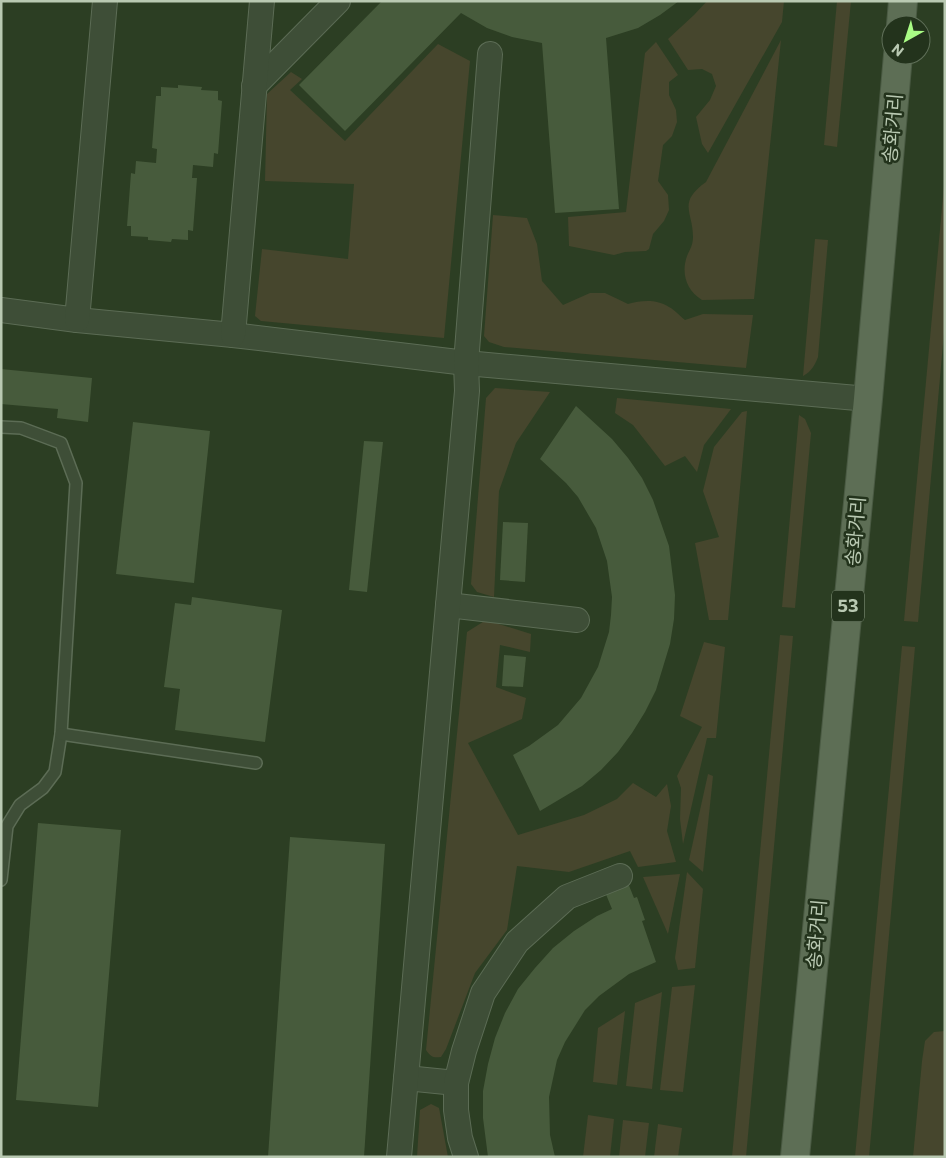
<svg xmlns="http://www.w3.org/2000/svg" width="946" height="1158" font-family="Commissioner,'Noto Sans KR',sans-serif">
	<rect width="100%" height="100%" fill="#2c3e23"/>
	<g fill="#46462d">
		<polygon points="707,1 784,1 782,22 708,153 702,144 696,117 710,100 716,86 712,74 702,69 688,70 668,39 694,15"/>
		<polygon points="837,1 851,1 837,147 824,145"/>
		<path d="M 781,40 L 754,299 L 702,300 C 686,290 681,273 687,256 C 690,249 693,245 693,237 C 693,211 677,203 706,182 Z"/>
		<polygon points="656,42 678,75 669,82 669,95 676,110 677,122 672,136 663,145 658,181 668,195 669,210 664,221 653,234 649,249 646,251 625,252 614,255 569,246 568,217 626,212 645,53"/>
		<polygon points="438,44 470,61 444,338 261,321 255,316 262,249 348,259 354,184 265,181 267,94 291,72 302,79 290,90 345,141"/>
		<polygon points="945,175 945,322 918,622 904,621"/>
		<path d="M 493,215 L 527,218 L 537,244 L 542,281 L 563,305 L 590,293 L 605,293 L 628,304 C 642,300 657,299 669,307 C 675,310 680,316 685,320 L 703,314 L 753,315 L 746,368 L 504,347 L 489,342 L 484,336 Z"/>
		<path d="M 815,239 L 828,240 L 818,357 C 815,365 811,372 803,376 Z"/>
		<polygon points="495,388 550,392 516,443 499,491 494,597 477,592 471,584 486,398"/>
		<polygon points="617,398 731,409 704,445 697,472 685,456 665,466 633,425 615,413"/>
		<polygon points="747,411 728,620 709,620 695,543 719,537 703,491 714,447 742,412"/>
		<polygon points="799,415 805,419 811,433 795,608 782,607"/>
		<path d="M 486,620 L 531,634 L 530,652 L 500,645 L 496,687 L 526,698 L 522,719 L 468,743 L 518,835 L 584,815 L 617,799 L 633,783 L 656,797 L 667,784 L 671,806 L 667,831 L 676,862 L 638,867 L 630,851 L 569,872 L 517,866 L 507,930 L 475,973 L 446,1049 L 441,1057 C 433,1058 431,1057 426,1050 L 467,632 Z"/>
		<polygon points="780,635 793,636 746,1157 732,1157"/>
		<polygon points="704,642 725,647 716,738 707,738 683,844 680,819 681,788 677,776 702,727 680,716"/>
		<polygon points="902,646 915,647 869,1157 855,1157"/>
		<polygon points="708,774 713,776 703,872 689,860"/>
		<polygon points="687,872 703,889 695,968 678,970 675,958"/>
		<polygon points="680,874 668,934 643,877"/>
		<polygon points="695,985 683,1092 660,1090 672,987"/>
		<polygon points="662,992 652,1089 626,1086 635,1003"/>
		<polygon points="625,1011 617,1085 593,1082 598,1028"/>
		<polygon points="945,1031 945,1157 913,1157 922,1061 925,1041 934,1032"/>
		<polygon points="431,1104 439,1108 448,1157 417,1157 420,1110"/>
		<polygon points="588,1115 614,1119 610,1157 583,1157"/>
		<polygon points="623,1120 649,1123 645,1157 619,1157"/>
		<polygon points="658,1124 682,1128 678,1157 654,1157"/>
	</g>
	<g fill="#475b3c">
		<polygon points="382,1 679,1 660,15 638,28 606,38 619,209 555,213 542,43 512,37 487,28 461,13 345,131 299,85"/>
		<polygon points="178,85 202,87 201,90 218,91 218,100 222,101 218,154 214,153 213,167 193,165 192,178 197,178 193,231 188,230 188,240 172,239 171,242 148,240 148,237 131,236 131,226 127,226 131,173 135,174 136,161 156,163 157,149 152,148 156,96 161,96 161,87 178,88"/>
		<polygon points="1,369 92,378 88,422 57,418 58,409 1,404"/>
		<polygon points="576,406 612,439 628,458 642,478 653,500 669,546 675,595 674,619 670,644 656,690 645,712 632,733 618,752 601,770 582,786 540,811 513,755 529,746 558,725 581,698 598,667 609,632 611,615 612,597 607,561 596,528 578,497 566,483 540,459"/>
		<polygon points="133,422 210,431 194,583 116,574"/>
		<polygon points="364,441 383,442 367,592 349,590"/>
		<polygon points="503,522 528,523 525,582 500,580"/>
		<polygon points="192,597 282,610 265,742 175,730 180,689 164,687 175,603 191,605"/>
		<polygon points="504,655 526,657 523,687 502,686"/>
		<polygon points="38,823 121,830 98,1107 16,1100"/>
		<polygon points="290,837 385,844 364,1157 268,1157"/>
		<polygon points="628,883 634,898 637,897 645,920 642,921 656,962 629,974 599,996 585,1010 565,1042 557,1060 549,1097 550,1135 555,1157 488,1157 483,1118 483,1091 488,1064 495,1038 505,1013 518,989 535,968 553,948 574,931 597,916 612,909 605,892"/>
	</g>
	<g fill="none" stroke-linecap="round" stroke-linejoin="round">
		<g stroke="#5c6c55" stroke-width="14">
			<g id="service">
				<polyline points="1,427 21,428 61,443 76,483 61,734 55,772 43,788 20,805 7,826 1,880"/>
				<polyline points="61,734 256,763"/>
			</g>
		</g>
		<g stroke="#5c6c55" stroke-width="26">
			<g id="minor">
				<polyline points="254,86 338,1"/>
				<polyline points="1,310 77,320 233,335 466,363 868,399"/>
				<polyline points="77,320 105,1"/>
				<polyline points="233,335 262,1"/>
				<polyline points="448,605 577,620"/>
				<polyline points="406,1078 456,1083"/>
				<polyline points="399,1157 467,391 466,363 490,54"/>
				<polyline points="466,1157 460,1138 456,1110 456,1083 464,1051 483,993 517,942 567,897 620,876"/>
			</g>
		</g>
		<g stroke="#4a5a43" stroke-width="30">
			<g id="primary">
				<polyline points="901,25 903,1"/>
				<polyline points="795,1157 868,399 898,55"/>
			</g>
		</g>
		<use href="#service" stroke="#3e4e37" stroke-width="11"/>
		<use href="#minor" stroke="#3e4e37" stroke-width="24"/>
		<use href="#primary" stroke="#5d6e55" stroke-width="28"/>
	</g>
	<g text-anchor="middle" stroke-width="5" stroke-linejoin="round" paint-order="stroke">
		<rect fill="#23331c" stroke="#8c9c85" stroke-width="1" x="832" y="590.5" width="32" height="31" rx="4"/>
		<g font-size="18" font-weight="bold" fill="#b9c9b2">
			<text x="848" y="612">53</text>
		</g>
		<g font-size="19" fill="#b9c9b2" stroke="#23331c">
			<text transform="translate(892 128) rotate(-85)" y="7">송화거리</text>
			<text transform="translate(855 531) rotate(-85)" y="7">송화거리</text>
			<text transform="translate(816 934) rotate(-85)" y="7">송화거리</text>
		</g>
	</g>
	<rect width="946" height="1158" fill="none" stroke="#b9c9b2" stroke-width="5"/>
	<g transform="translate(906 40) rotate(219)"><circle r="24" fill="#23331c" stroke="#5f6f58"/>
	<path d="M0-4L9 19L0 12L-9 19Z" fill="#a9fc85"/>
	<text y="-8" font-size="14" font-weight="bold" text-anchor="middle" fill="#b9c9b2">N</text>
	</g>
</svg>
